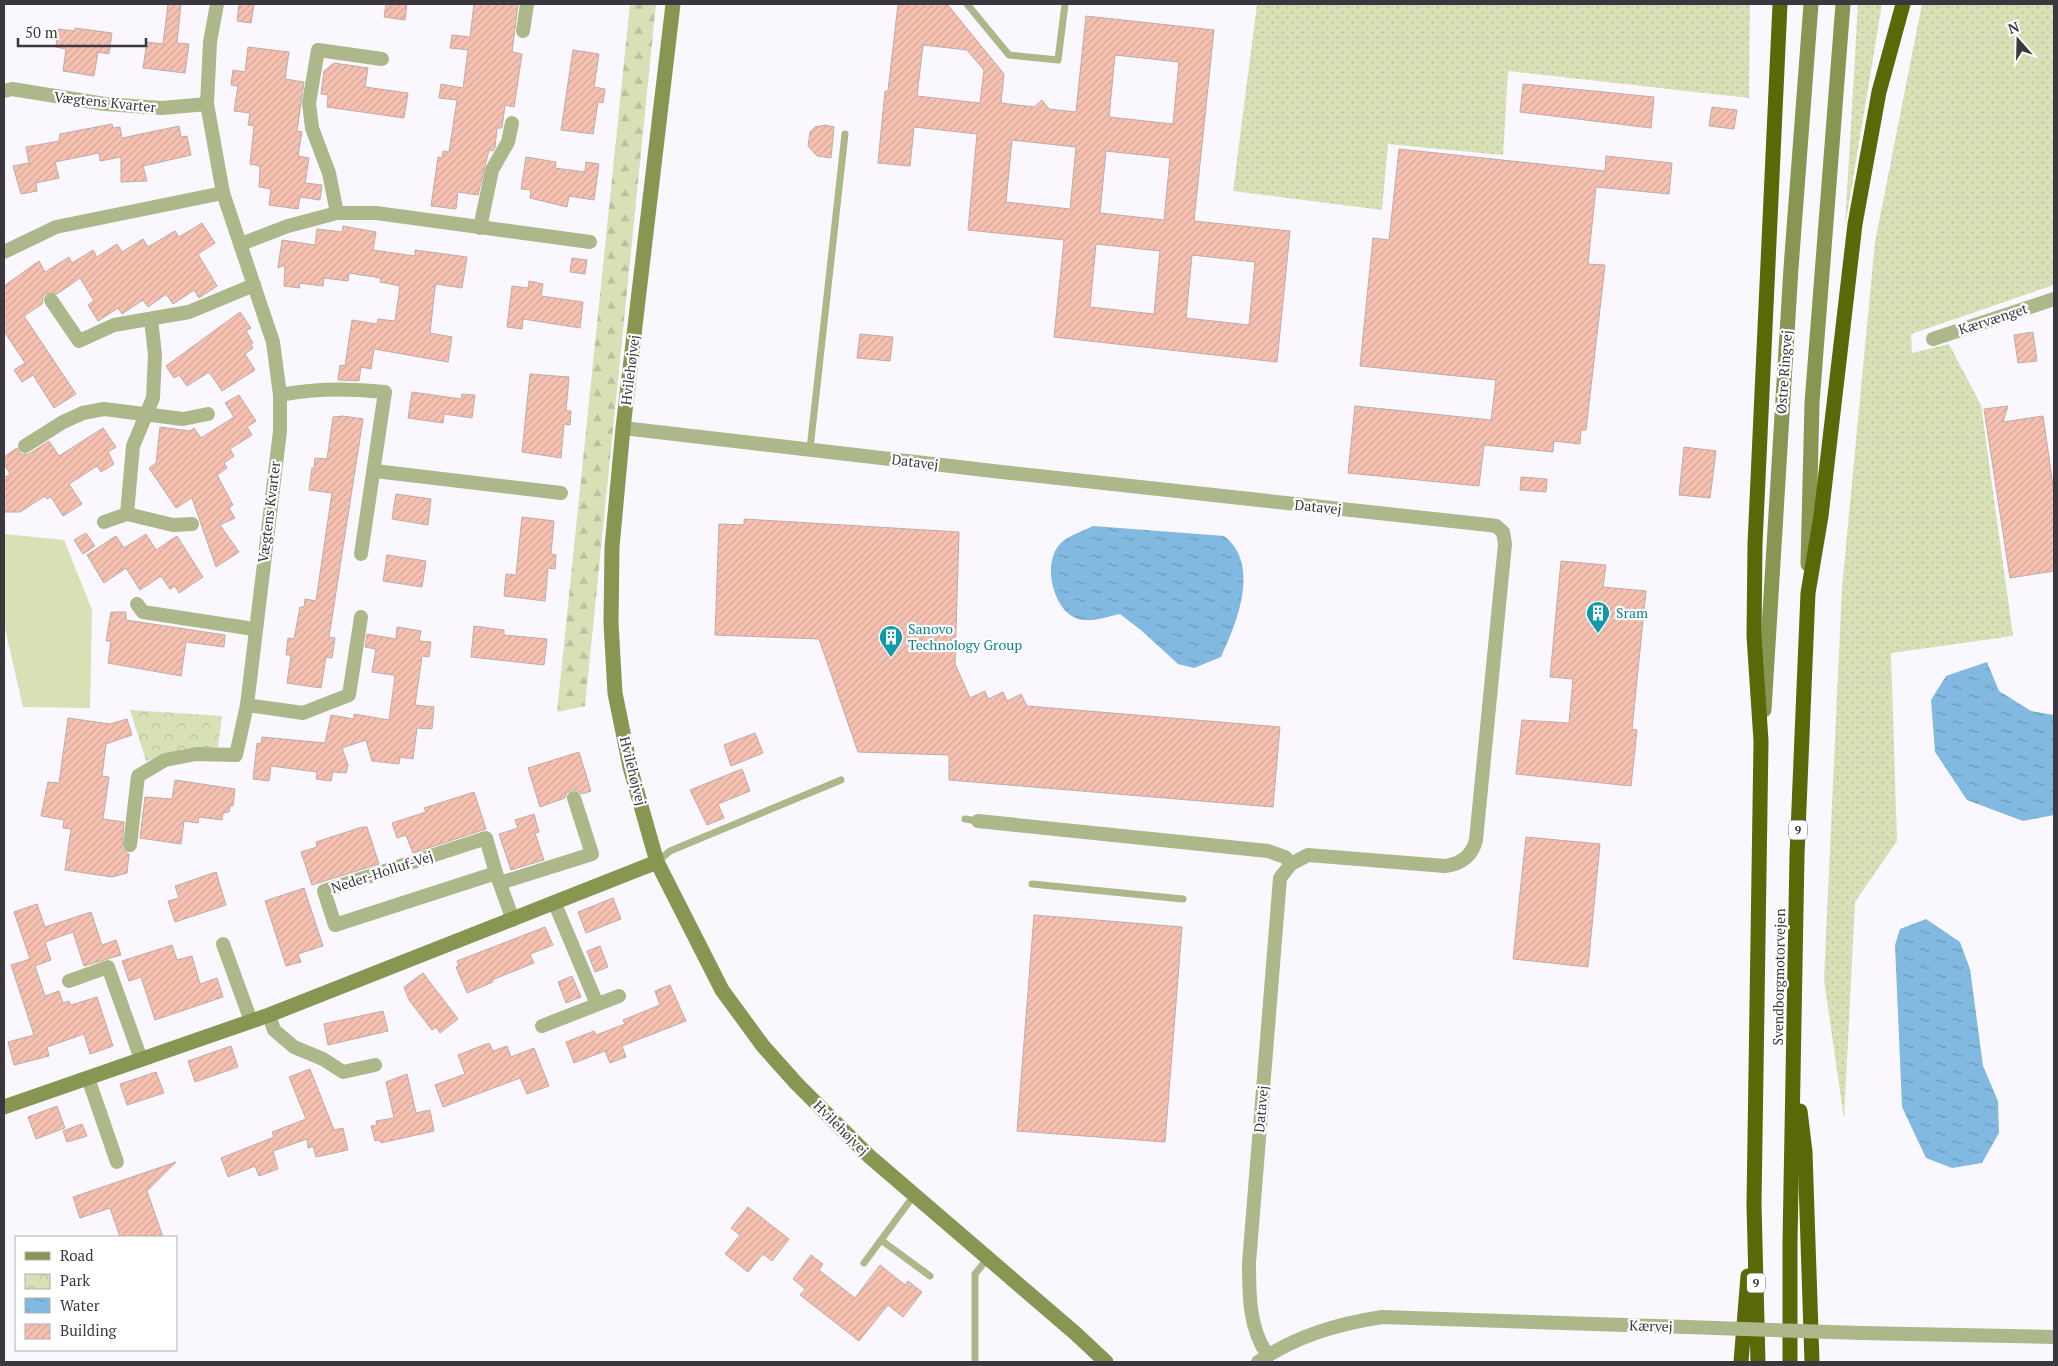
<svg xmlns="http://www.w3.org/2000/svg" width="2058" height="1366" font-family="'PT Serif',serif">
	<defs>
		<pattern id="grass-dots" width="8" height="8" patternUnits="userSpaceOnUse" patternTransform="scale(1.25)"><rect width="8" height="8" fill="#d8e0b6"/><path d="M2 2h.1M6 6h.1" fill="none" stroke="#bac19e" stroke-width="1.8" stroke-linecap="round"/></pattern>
		<pattern id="forest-firs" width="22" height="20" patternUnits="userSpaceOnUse" patternTransform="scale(1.25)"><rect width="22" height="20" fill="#d8e0b6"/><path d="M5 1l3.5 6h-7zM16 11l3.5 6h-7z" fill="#bac19e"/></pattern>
		<pattern id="park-crowns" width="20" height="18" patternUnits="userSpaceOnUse" patternTransform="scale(1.25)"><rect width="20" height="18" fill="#d8e0b6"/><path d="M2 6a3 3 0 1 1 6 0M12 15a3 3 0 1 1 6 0" fill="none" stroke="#bac19e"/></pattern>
		<pattern id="water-ripples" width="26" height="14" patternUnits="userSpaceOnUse" patternTransform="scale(1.25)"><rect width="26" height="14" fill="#81b9e0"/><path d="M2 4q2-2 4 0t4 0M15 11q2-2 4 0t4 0" fill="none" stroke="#6b97b7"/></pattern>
		<pattern id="building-hatch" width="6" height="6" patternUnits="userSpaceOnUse" patternTransform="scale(1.25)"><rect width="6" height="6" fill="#f6c1b1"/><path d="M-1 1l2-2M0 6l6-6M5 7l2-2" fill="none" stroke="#d4a699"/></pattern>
	</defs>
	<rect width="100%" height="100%" fill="#fbf7fe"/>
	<g fill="url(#grass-dots)">
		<polygon points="1257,4 1750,4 1749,98 1508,71 1503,155 1388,144 1382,210 1233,191"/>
		<polygon points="1858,4 1882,4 1845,227"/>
		<polygon points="1922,4 2054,4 2054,285 1911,334 1912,353 1949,344 1981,405 2013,636 1891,653 1897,841 1855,902 1844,1119 1824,980 1842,587 1875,242"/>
	</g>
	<polygon fill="url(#forest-firs)" points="630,4 656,4 585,706 557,712"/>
	<polygon fill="url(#park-crowns)" points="130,710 222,716 218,747 184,749 146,761"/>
	<polygon fill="#d8e0b6" points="4,534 64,540 92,610 90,708 23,707 4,624"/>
	<g fill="url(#water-ripples)">
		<path d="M 1093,526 L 1224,536 C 1261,564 1237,623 1221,657 L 1194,668 L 1178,664 L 1142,631 L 1120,614 C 1109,616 1097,621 1085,620 C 1055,620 1039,562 1062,542 C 1070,535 1083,531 1093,526 Z"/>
		<polygon points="1987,662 1999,691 2031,711 2054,715 2054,815 2023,821 1967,800 1935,752 1931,700 1946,676"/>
		<polygon points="1926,919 1960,942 1970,969 1983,1066 1998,1101 1999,1133 1982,1163 1952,1168 1926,1158 1902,1107 1895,945 1900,929"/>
	</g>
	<g fill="url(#building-hatch)" stroke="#c0aca6" fill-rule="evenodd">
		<polygon points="168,4 181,4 177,43 189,44 185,73 143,68 147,42 163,44"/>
		<polygon points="239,4 254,4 251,23 237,21"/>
		<polygon points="386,4 407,4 405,20 384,17"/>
		<polygon points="474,4 518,4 512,52 522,54 514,107 505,105 502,128 497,128 495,148 493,151 489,150 478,195 458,192 456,209 431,206 438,157 442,158 443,151 449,152 457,100 439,98 441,84 463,88 468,50 450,48 452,35 470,37"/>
		<path d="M 898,4 L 947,4 L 1004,74 L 1001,103 L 1034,107 L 1042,100 L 1049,109 L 1076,112 L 1086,16 L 1214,30 L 1194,221 L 1290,231 L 1277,362 L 1054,337 L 1064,240 L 968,230 L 977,134 L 914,127 L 910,166 L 878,163 L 885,91 L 888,91 ZM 923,45 L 967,50 L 984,70 L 980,103 L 917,96 ZM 1115,55 L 1179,62 L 1173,124 L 1109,117 ZM 1012,140 L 1076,147 L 1070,209 L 1006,202 ZM 1106,151 L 1170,158 L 1164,220 L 1100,213 ZM 1096,244 L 1160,251 L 1154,314 L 1090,307 ZM 1192,255 L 1255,262 L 1249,325 L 1186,318 Z"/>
		<polygon points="75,28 112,33 109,54 98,52 94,76 63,71 66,49 56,47 58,29 75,31"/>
		<polygon points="248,47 289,52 285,79 304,82 297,131 302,132 298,156 309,158 305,183 322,185 320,200 300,197 298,209 269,205 271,189 259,187 260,166 250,164 254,126 248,125 250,113 234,111 238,86 231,85 233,70 245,72"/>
		<polygon points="573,50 599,54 594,87 605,89 603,103 598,102 593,134 561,130"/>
		<polygon points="334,63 368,68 365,87 408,93 404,118 327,107 328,95 321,94 324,71"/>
		<polygon points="1523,84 1654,97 1651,128 1520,112"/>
		<polygon points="1712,107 1737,110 1734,129 1709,126"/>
		<polygon points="112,124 113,128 120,127 122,138 179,126 181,137 187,136 191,155 143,166 147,181 121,182 121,157 100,161 99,153 55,162 59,178 36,183 37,191 21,194 13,166 29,163 26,147 59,141 60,134"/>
		<polygon points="825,125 834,127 831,158 817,156 808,146 810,132 815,127"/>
		<polygon points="1399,149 1605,171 1606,156 1672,163 1669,194 1596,187 1588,264 1605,265 1586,430 1581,430 1580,444 1554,441 1553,452 1484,445 1479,486 1348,473 1355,406 1491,420 1496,380 1360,366 1373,238 1389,240"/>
		<polygon points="526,157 556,162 555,168 585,172 586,162 599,164 594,200 569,196 567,207 530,198 531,190 521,189"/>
		<polygon points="202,223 215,243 198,254 217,286 199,298 194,290 173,304 166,294 148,307 143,300 122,314 118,308 98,321 88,305 94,301 80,278 57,294 46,293 43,297 42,304 24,316 76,394 54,408 33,375 22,382 14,370 25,363 4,331 4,286 39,261 45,272 69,257 72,263 93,250 97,257 117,244 122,252 143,239 148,247 175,231 179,237"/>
		<polygon points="343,226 376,232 373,250 415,256 415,250 467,257 462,288 436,284 435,288 430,333 452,337 448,362 374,349 371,369 361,367 359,381 338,380 340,365 345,366 352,320 377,324 378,319 395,321 400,286 380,282 381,278 349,273 348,281 324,278 323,286 299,283 300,288 284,286 285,265 278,268 282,240 315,245 317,229 342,232"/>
		<polygon points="572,258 587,260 585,274 570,272"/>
		<polygon points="529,281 543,284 541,296 583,302 580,328 523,319 522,329 507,327 512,286 528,288"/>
		<polygon points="240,312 251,328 246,331 253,343 251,345 253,348 245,354 255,370 222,391 209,372 187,386 179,375 174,378 166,366"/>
		<polygon points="2033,332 2037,361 2018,363 2014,335"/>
		<polygon points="860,334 893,337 890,361 857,358"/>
		<polygon points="530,374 569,377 566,411 571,411 570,425 564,424 561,458 522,452"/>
		<polygon points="412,392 461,399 462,394 475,395 472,418 444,414 443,423 408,418"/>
		<polygon points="239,395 256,421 247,427 252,435 230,449 234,456 224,463 227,468 217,475 233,505 229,508 235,518 220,525 239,552 216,567 192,498 176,508 149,468 156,463 160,427 190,431 194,428 201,438 234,417 225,403"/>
		<polygon points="2008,406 2003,422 2043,416 2054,492 2054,571 2010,578 1984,409"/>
		<polygon points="343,416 363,419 329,637 335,638 332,658 326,657 321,688 287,683 291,655 286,655 288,638 294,639 300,607 304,607 305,599 316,601 326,533 332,493 309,490 312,468 314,468 315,458 327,459 333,417"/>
		<polygon points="103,428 116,447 108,452 114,464 101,472 97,466 69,484 82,504 63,516 51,497 47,499 45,496 20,512 4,512 4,478 10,474 4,464 4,457 17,448 21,454 29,454 49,441 59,456"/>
		<polygon points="1684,447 1716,451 1710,498 1679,495"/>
		<polygon points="1521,477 1547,479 1546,492 1520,490"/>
		<polygon points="396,494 431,499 428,525 392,519"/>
		<polygon points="522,517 554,521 551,554 556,555 555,569 548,568 545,601 504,596 506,574 516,575"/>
		<polygon points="744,519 959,532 955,664 970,698 985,691 988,699 1003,692 1007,701 1021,694 1027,706 1280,727 1273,807 949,780 949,755 858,752 819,639 715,635 719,524 744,525"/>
		<polygon points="86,533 95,546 83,554 74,540"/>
		<polygon points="146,534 156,550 177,536 203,577 179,593 175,586 170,589 161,576 140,590 126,568 104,583 87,555 116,536 124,548"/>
		<polygon points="387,555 426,561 422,587 383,581"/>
		<polygon points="1561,561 1606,565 1603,587 1646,591 1632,729 1637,730 1631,786 1516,774 1522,720 1569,723 1573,679 1550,677"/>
		<polygon points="111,612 126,612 126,620 225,635 224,647 186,642 181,676 108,663 111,641 106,641"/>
		<polygon points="474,626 504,630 504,635 547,639 544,665 471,657"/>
		<polygon points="397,627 421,631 419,641 431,642 429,657 422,656 415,705 434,707 432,729 417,728 413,759 400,757 399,764 372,761 366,740 342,748 348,765 346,773 333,772 331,781 316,779 317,772 271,766 269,781 253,779 257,743 261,744 262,737 325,743 331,715 354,719 354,714 389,720 395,677 393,675 372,672 376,649 365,647 367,634 396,639"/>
		<polygon points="68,718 110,724 127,719 132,735 106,744 102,776 109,777 103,819 124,822 122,848 129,854 127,873 112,877 65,870 71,829 63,828 64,820 41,816 48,782 59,783"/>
		<polygon points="755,733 763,753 731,766 724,745"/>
		<polygon points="579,752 591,791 582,794 576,790 572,790 567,793 565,798 540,807 528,768"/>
		<polygon points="742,769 750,791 718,804 724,818 707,825 690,790"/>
		<polygon points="175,780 235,789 233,806 230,806 229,812 223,813 222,820 199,817 198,823 184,821 181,844 140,838 145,797 172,799"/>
		<polygon points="474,792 486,829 413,853 406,835 397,838 392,823 426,812 424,808"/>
		<polygon points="534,814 539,832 535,833 544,860 511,870 499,834 518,828 515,820"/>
		<polygon points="362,827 367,827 379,864 312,885 301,852 317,847 316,842"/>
		<polygon points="1526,837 1600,844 1588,967 1513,959"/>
		<polygon points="216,872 226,905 175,922 168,901 179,898 175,886"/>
		<polygon points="304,888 323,946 298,954 301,962 286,966 265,901"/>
		<polygon points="613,898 621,919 586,933 578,912"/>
		<polygon points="37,904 45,927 91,912 102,945 116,940 121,955 84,966 73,932 45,942 51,960 35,966 45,996 59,991 63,1003 69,1001 71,1005 97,997 113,1046 90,1054 84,1034 47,1047 49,1056 14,1065 8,1042 34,1035 11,965 30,959 14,912"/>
		<polygon points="1034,915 1182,927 1165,1142 1017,1131"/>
		<polygon points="545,927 553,945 530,954 534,963 492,980 493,982 467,993 456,967 459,965 457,961"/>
		<polygon points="172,945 177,960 192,956 200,984 217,978 223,997 155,1020 141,977 129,981 122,961"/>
		<polygon points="600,946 608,967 595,972 587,951"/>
		<polygon points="423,973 458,1019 440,1033 436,1027 432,1030 409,1000 404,987"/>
		<polygon points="572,976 581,997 566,1003 558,982"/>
		<polygon points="670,985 686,1021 622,1046 626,1057 610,1063 605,1051 574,1063 566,1042 594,1031 596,1035 625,1024 623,1020 660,1005 655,991"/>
		<polygon points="383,1011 388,1031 328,1045 324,1024"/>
		<polygon points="489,1043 493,1051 507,1046 511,1057 534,1048 549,1086 527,1094 520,1078 443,1107 435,1085 465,1074 458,1055"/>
		<polygon points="231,1046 238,1067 195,1082 188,1061"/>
		<polygon points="310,1069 334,1130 343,1128 348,1150 316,1157 313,1146 308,1148 307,1139 273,1151 278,1169 259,1176 255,1166 228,1177 221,1158 274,1137 272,1132 306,1119 289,1077"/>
		<polygon points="156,1072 164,1093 127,1105 120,1084"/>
		<polygon points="407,1074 416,1113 430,1110 434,1131 381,1143 380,1140 375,1141 371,1126 377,1125 376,1121 394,1118 386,1082"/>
		<polygon points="57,1106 65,1128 36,1139 28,1117"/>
		<polygon points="82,1124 87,1136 67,1142 63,1131"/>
		<polygon points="176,1162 147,1191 163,1237 120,1237 110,1208 80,1218 73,1197"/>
		<polygon points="748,1207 789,1239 772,1261 763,1254 748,1272 725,1254 740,1235 731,1228"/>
		<polygon points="811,1255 823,1264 819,1270 855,1298 880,1265 905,1285 908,1281 922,1292 903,1317 888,1305 859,1341 800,1295 805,1289 793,1279"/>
	</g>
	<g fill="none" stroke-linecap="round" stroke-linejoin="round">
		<g stroke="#acb88a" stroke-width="7">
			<polyline points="967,4 1009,55 1058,60 1065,4"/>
			<polyline points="810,449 845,134"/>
			<polyline points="965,819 978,821"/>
			<polyline points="657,862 670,851 841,780"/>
			<polyline points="1032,884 1183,899"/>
			<polyline points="881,1240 930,1276"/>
			<polyline points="864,1263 915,1194"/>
			<polyline points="975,1362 975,1274 987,1259"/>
		</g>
		<g stroke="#acb88a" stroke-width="14">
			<polyline points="523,31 527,4"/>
			<polyline points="4,91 12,89 105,104 162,108 207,104"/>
			<polyline points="337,213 329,173 312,128 309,103 318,50 382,59"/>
			<polyline points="480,228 492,170 508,142 512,123"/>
			<polyline points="241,244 288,226 337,213 376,213 590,242"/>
			<polyline points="4,252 56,227 223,193"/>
			<polyline points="51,300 79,341 114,325 189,312 254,285"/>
			<polyline points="1933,339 2054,299"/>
			<path d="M 280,395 C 316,388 349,388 385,392 L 361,554"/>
			<path d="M 623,428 L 1002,472 L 1489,525 L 1496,526 L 1503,532 L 1505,544 L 1476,840 C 1472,856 1461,864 1445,866 L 1308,855 L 1291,864 L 1280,878 L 1249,1263 C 1249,1294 1249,1330 1268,1355"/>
			<polyline points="25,446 63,422 83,413 104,409 183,419 208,414"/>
			<polyline points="375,471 561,493"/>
			<polyline points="127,514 133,446 153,398 155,355 151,319"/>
			<polyline points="104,522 127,514 173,525 192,524"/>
			<polyline points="137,604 143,612 254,629"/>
			<polyline points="247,705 303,713 349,695 361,617"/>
			<polyline points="978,821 1268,851 1285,857 1291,864"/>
			<polyline points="130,845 138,776 165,760 196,754 236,755 247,705 280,431 280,395 273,342 223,193 207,104 210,42 217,4"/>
			<polyline points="496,873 486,838 324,891 335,925 496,873 513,920"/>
			<polyline points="500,883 592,854 574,798"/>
			<polyline points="555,904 597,1004"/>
			<polyline points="223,944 251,1021"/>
			<polyline points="69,981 108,967 141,1059"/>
			<polyline points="269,1015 274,1030 294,1047 323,1059 343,1072 375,1065"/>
			<polyline points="542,1026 619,996"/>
			<polyline points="88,1078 117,1162"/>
			<polyline points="1861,1333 2054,1337"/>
			<path d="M 1258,1362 C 1296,1336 1337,1324 1382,1317 L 1687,1327"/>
		</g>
		<g stroke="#879751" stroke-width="15">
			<polyline points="673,4 623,428 612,547 611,623 615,693 630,767 657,862 722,990 763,1046 796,1083 869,1156 1075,1333 1106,1362"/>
			<polyline points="1808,564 1812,403 1843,4"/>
			<polyline points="1764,710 1791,268 1811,4"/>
			<polyline points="4,1107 269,1015 657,862"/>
		</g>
		<g stroke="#596907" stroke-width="15">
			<polyline points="1800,1111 1805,1152 1812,1362"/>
			<polyline points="1741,1362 1748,1276"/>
			<polyline points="1758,1362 1754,1204 1761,741 1754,636 1755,544 1780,4"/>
			<polyline points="1790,1362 1790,1242 1797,855 1808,593 1821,516 1855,224 1879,92 1903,4"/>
		</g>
		<polyline stroke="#acb88a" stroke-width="14" points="1687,1327 1861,1333"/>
	</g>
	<defs>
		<g id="building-pin" transform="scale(1.25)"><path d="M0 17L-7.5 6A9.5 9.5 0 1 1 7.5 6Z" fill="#0f9aa8" stroke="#fff"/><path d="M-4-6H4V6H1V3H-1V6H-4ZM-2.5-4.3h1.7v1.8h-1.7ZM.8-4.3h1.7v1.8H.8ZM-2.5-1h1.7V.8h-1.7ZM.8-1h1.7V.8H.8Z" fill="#fff"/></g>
	</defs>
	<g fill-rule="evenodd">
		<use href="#building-pin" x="1598" y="613"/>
		<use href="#building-pin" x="891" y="637"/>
	</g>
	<g text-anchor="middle" stroke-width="4.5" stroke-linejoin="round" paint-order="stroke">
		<g fill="#fff" stroke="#767378" stroke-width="1">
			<rect x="1789" y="820.5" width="18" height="19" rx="4"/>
			<rect x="1747" y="1273.5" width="18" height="19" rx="4"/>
		</g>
		<g font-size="12" font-weight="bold" fill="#3b373e">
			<text x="1798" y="834">9</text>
			<text x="1756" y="1287">9</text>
		</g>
		<g font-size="14" fill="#3b373e" stroke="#fff">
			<text transform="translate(105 102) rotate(6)" y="5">Vægtens Kvarter</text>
			<text transform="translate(1993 319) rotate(-18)" y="5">Kærvænget</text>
			<text transform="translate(630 370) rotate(-83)" y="5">Hvilehøjvej</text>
			<text transform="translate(1784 372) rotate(-86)" y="5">Østre Ringvej</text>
			<text transform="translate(915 462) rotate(7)" y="5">Datavej</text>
			<text transform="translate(1318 507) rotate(6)" y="5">Datavej</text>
			<text transform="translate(269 512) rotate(-83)" y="5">Vægtens Kvarter</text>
			<text transform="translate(633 771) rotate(76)" y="5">Hvilehøjvej</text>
			<text transform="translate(382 872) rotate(-18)" y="5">Neder-Holluf-Vej</text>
			<text transform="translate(1779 977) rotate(-89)" y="5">Svendborgmotorvejen</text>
			<text transform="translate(1261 1109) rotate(-85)" y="5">Datavej</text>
			<text transform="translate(841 1128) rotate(45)" y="5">Hvilehøjvej</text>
			<text transform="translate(1651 1326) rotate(2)" y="5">Kærvej</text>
		</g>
		<g font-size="14" fill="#0d838f" stroke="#fff" text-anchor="start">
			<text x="1616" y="618">Sram</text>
			<text x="908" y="634">Sanovo<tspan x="908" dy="16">Technology Group</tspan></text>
		</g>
	</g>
	<rect width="2058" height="1366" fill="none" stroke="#3b373e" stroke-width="10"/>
	<rect x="15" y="1236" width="162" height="115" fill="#ffffff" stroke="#b1afb2"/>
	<rect x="25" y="1252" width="25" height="8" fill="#879751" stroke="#b1afb2"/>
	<text x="60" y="1261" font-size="15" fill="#3b373e">Road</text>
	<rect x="25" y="1274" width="25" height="15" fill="url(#park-crowns)" stroke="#b1afb2"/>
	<text x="60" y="1286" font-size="15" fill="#3b373e">Park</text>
	<rect x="25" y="1298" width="25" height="15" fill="url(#water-ripples)" stroke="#b1afb2"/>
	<text x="60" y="1311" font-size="15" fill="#3b373e">Water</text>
	<rect x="25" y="1324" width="25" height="15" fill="url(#building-hatch)" stroke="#b1afb2"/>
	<text x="60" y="1336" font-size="15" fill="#3b373e">Building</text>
	<g transform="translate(2018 40) rotate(340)" stroke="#ffffff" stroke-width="4" paint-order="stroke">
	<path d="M0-4L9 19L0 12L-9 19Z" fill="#3b373e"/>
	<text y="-8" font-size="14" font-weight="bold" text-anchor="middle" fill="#3b373e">N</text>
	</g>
	<path d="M18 38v8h128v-8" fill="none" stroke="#3b373e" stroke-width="2.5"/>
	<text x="25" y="38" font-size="15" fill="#3b373e" stroke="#ffffff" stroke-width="4" paint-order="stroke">50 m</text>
</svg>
